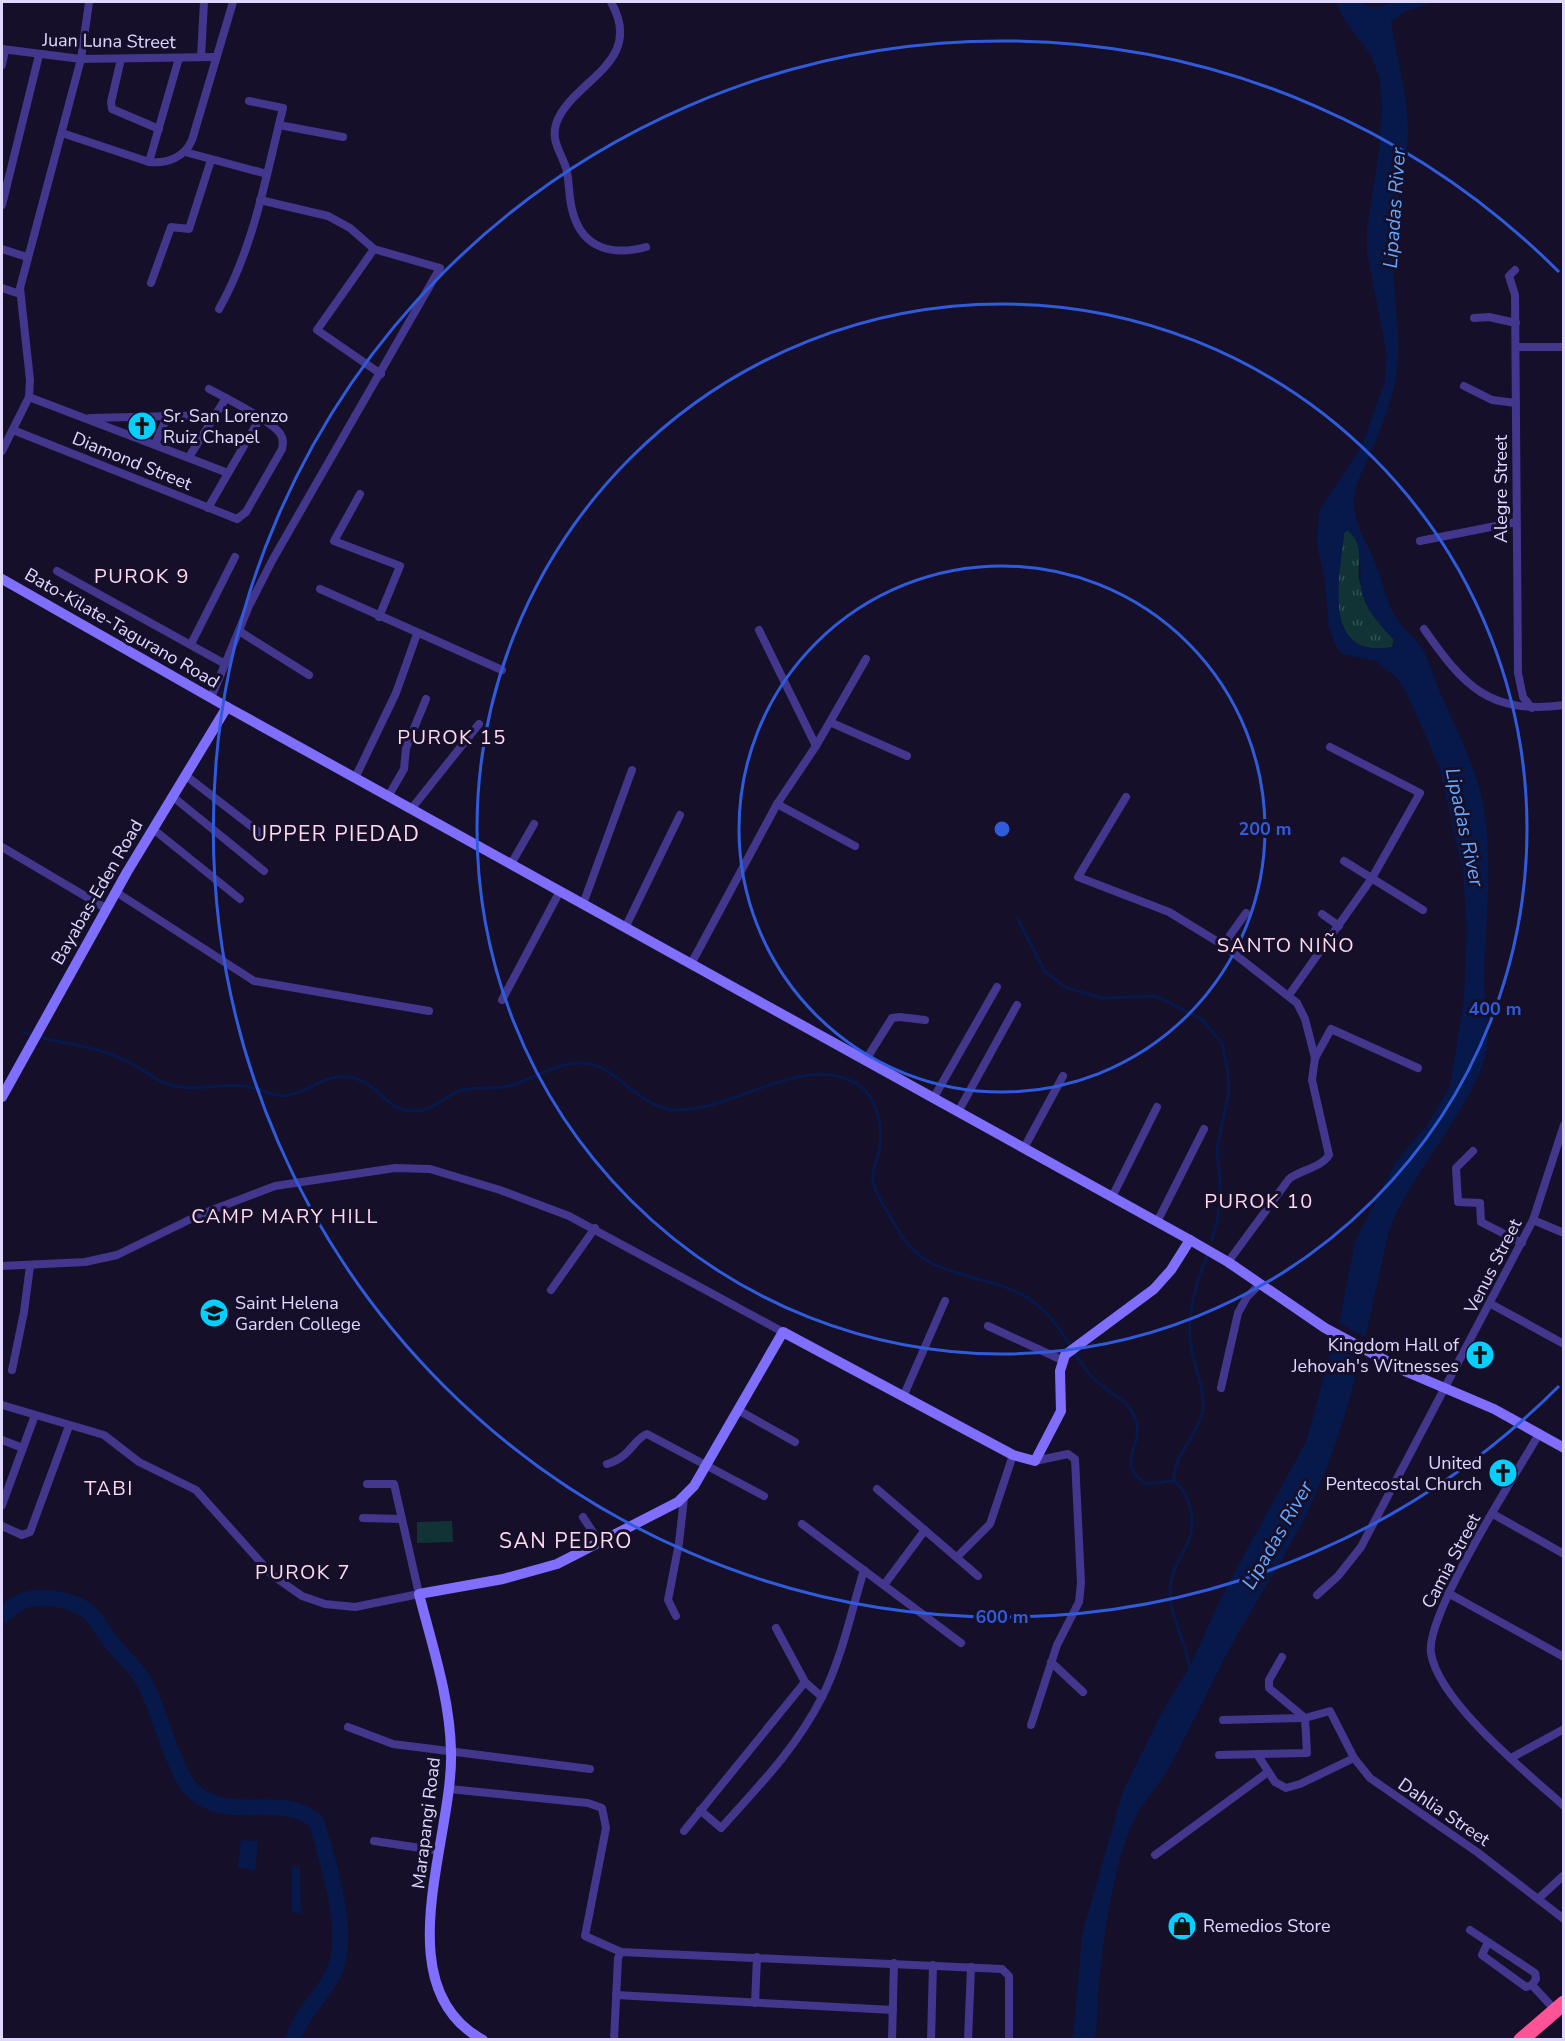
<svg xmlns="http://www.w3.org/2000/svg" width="1565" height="2041" font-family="'Nunito Sans',sans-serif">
	<defs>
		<pattern id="grass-tufts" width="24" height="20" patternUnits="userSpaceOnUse" patternTransform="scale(1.5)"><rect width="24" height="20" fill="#113335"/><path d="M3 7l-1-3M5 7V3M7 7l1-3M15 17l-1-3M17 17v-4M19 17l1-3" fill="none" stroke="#335053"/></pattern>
	</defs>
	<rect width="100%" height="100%" fill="#160f2a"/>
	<path fill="url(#grass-tufts)" d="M 1347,530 C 1368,546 1355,565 1360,583 C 1366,606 1378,622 1394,640 L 1392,647 C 1319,660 1340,575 1344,533 Z"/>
	<polygon fill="#113335" points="452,1521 453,1542 417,1543 417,1522"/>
	<g fill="#07194b" fill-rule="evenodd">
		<path d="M 1336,2 L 1361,2 L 1369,7 L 1379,7 L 1393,2 L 1435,2 L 1406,11 L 1391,21 C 1396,58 1409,97 1408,135 C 1406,175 1392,214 1393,255 C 1393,298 1403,341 1395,383 C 1390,408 1379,433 1369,456 C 1363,471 1353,487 1354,504 C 1355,529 1371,548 1378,570 C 1384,586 1387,603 1396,618 C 1405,632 1421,641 1427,658 C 1442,704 1469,747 1481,795 C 1495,855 1485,920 1484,981 C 1484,1010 1494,1034 1483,1063 C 1460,1124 1413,1170 1389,1230 C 1367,1327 1350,1427 1305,1517 C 1279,1568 1246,1616 1220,1667 C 1204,1700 1188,1732 1171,1764 C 1158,1788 1137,1807 1128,1834 C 1112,1879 1103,1937 1099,1985 C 1097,2003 1098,2021 1095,2039 L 1073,2040 L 1082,1935 L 1123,1791 L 1161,1714 L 1190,1666 L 1225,1590 L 1306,1442 L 1340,1319 L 1355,1241 L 1396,1162 L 1428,1124 L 1450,1086 L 1464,1000 L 1467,928 L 1463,872 L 1439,766 L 1408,696 L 1398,679 L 1376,661 L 1342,654 L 1336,646 L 1329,627 L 1324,575 L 1317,546 L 1319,511 L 1362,446 L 1385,380 L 1387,355 L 1367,252 L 1367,229 L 1379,151 L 1382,108 L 1380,80 L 1372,57 L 1344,19 ZM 1347,530 C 1368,545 1356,576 1363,597 C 1369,614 1382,627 1394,640 L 1392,647 C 1320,661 1340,575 1344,533 Z"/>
		<polygon points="241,1840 258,1841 255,1871 238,1867"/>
		<polygon points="292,1867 300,1867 301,1914 292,1912"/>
	</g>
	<polygon fill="#160f2a" points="1337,1322 1367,1338 1362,1361 1331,1344"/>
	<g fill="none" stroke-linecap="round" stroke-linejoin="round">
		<g stroke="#07194b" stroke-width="3">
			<polyline points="1018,919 1045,972 1067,988 1102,998 1156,996 1201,1019 1222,1043 1228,1072 1229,1091 1217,1149 1220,1182 1218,1217 1212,1240"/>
			<polyline points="23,1032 29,1034"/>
			<path d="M 42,1038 C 70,1044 99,1048 125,1060 C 142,1068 156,1082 175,1086 C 199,1091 223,1083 246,1086 C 260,1088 274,1098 288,1095 C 310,1092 324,1074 348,1077 C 376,1079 385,1112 415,1111 C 434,1111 443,1097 459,1091 C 475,1086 493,1090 509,1086 C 535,1079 556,1062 583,1063 C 617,1064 639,1110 677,1110 C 733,1111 804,1052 857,1084 C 878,1097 885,1132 878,1155 C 876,1164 871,1172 873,1182 C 876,1196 893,1220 900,1233 C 928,1283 991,1270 1035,1303 C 1061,1323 1071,1352 1091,1376 C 1105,1392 1130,1398 1136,1421 C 1144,1446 1114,1462 1146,1484 L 1174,1481 C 1184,1489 1186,1495 1190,1507 C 1200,1544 1171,1558 1170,1590 C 1169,1617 1187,1643 1190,1670"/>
			<path d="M 1174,1481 C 1173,1455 1196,1438 1202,1414 C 1207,1392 1194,1368 1191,1346 C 1186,1315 1196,1284 1207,1256"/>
		</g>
		<path stroke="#07194b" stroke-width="16" d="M 2,1615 C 8,1611 14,1606 20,1602 C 40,1593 74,1599 90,1613 C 98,1621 102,1631 109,1639 C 125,1661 138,1666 150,1694 C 160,1717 176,1774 192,1790 C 228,1825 280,1791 316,1821 C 328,1861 354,1939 331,1978 C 319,1999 300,2016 293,2040"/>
		<g stroke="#42378c" stroke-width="8">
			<path d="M 611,2 C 646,64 571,80 556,124 C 551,142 561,152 566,168 C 570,182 568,198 573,213 C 583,249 613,256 646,247"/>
			<polyline points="2,49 81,59 215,57"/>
			<polyline points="201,57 204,2"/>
			<polyline points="121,59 111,102 112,109 159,129"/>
			<polyline points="2,65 5,50"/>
			<polyline points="279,125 343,137"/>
			<path d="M 62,133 L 149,162 C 167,164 185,157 192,140 L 233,2"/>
			<polyline points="185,152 267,174"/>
			<polyline points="149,162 179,58"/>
			<polyline points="2,205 39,55"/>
			<polyline points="2,249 27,257"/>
			<polyline points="374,249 317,330 381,374"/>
			<polyline points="1515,270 1509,276 1515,295 1518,673 1523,697 1532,708"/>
			<polyline points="151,283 171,227 189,229 211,160"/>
			<polyline points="2,288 20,294"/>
			<path d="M 219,309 C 254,247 266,176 283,108 L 249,101"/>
			<polyline points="1474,318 1489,317 1516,323"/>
			<polyline points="1516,347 1564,347"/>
			<polyline points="1464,386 1492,400 1516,403"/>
			<polyline points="29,397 228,473"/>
			<polyline points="90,418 215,415"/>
			<path d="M 13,430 L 237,519 L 246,512 L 282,449 C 283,444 284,440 281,435 C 274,422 224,397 209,389"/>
			<polyline points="155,444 168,415"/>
			<polyline points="2,451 29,397 30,380 20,288 81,59 89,2"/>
			<polyline points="189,457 226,398"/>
			<polyline points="360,494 334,541 400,566 379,617"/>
			<polyline points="208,508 260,418"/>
			<polyline points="1420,541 1516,522"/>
			<polyline points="57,571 225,664"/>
			<polyline points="320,589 502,670"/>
			<path d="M 1424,629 C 1464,686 1489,715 1564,705"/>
			<polyline points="239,631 309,675"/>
			<polyline points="191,644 235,557"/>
			<polyline points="211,698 249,606 273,559 440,268 374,249 350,228 328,216 260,200"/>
			<polyline points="832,723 907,756"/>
			<polyline points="816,746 866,659"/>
			<polyline points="185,775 260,833"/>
			<polyline points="356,776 396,693 417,634"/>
			<polyline points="389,795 404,769 406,748 426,699"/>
			<polyline points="172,796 264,871"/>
			<polyline points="1126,797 1078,877 1169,912 1223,945 1297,1003 1305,1019 1315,1058"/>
			<polyline points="777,804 855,846"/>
			<polyline points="412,808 479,724"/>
			<polyline points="153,829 240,899"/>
			<polyline points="2,847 107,909"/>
			<polyline points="1344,861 1423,910"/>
			<polyline points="511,864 534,824"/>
			<polyline points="116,892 254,981 429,1011"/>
			<polyline points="583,904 632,770"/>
			<polyline points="1322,914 1339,926"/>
			<polyline points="625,928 680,815"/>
			<polyline points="1223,945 1246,913"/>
			<polyline points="691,964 777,804 816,746 759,630"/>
			<polyline points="1289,995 1372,878 1420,793 1330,747"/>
			<polyline points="502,1000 560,891"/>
			<polyline points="865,1061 892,1018 900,1017 925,1020"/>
			<polyline points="933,1099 997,987"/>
			<polyline points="958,1112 1017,1005"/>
			<polyline points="1024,1148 1063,1076"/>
			<polyline points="1473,1151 1456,1168 1458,1202 1480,1203 1481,1222 1522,1243"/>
			<polyline points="1112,1197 1157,1107"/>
			<polyline points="1533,1220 1564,1233"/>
			<polyline points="1157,1222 1204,1129"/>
			<path d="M 1228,1262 L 1289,1179 C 1300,1170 1321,1168 1329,1155 L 1312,1080 L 1315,1058 L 1331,1029 L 1418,1068"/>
			<polyline points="2,1266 85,1262 117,1255 199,1215 275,1186 395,1168 430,1169 500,1190 569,1216 783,1332"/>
			<polyline points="551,1290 595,1228"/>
			<polyline points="1491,1304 1564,1344"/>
			<polyline points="988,1326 1062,1360"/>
			<polyline points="12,1370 24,1312 30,1266"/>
			<polyline points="1221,1388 1238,1313 1247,1297 1260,1284"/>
			<polyline points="903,1397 945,1301"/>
			<polyline points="2,1405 104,1435 139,1462 196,1490 272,1575 302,1596 325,1604 355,1607 419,1594 394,1484 367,1484"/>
			<polyline points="738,1410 795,1442"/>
			<path d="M 1539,1434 C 1516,1474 1425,1615 1431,1653 C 1438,1701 1527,1773 1564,1806"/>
			<polyline points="2,1440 23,1448"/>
			<path d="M 607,1464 C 631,1457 634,1438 647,1434 L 764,1496"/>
			<polyline points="877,1489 978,1576"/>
			<polyline points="2,1505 35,1415"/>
			<polyline points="1493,1514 1564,1554"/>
			<polyline points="583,1517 600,1543"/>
			<polyline points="363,1518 402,1519"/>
			<polyline points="802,1524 961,1643"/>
			<polyline points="2,1526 22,1535 30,1532 69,1426"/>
			<polyline points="957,1557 990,1524 1013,1455"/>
			<polyline points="884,1585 925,1530"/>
			<polyline points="1448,1593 1564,1657"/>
			<polyline points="1317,1595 1338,1576 1361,1547 1533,1220 1564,1125"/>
			<polyline points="676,1616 668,1600 679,1543 684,1498"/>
			<polyline points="776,1628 805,1682 822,1697"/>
			<polyline points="1051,1662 1083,1692"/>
			<polyline points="1223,1720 1305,1718 1330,1711 1354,1758 1370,1778 1477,1852 1564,1919"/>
			<polyline points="1031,1725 1057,1645 1079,1602 1081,1583 1075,1459 1068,1454 1035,1461"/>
			<polyline points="348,1727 393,1744 590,1769"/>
			<polyline points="1257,1754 1275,1782 1286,1788 1300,1784 1354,1758"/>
			<polyline points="1219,1755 1307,1753 1305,1718 1269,1688 1269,1680 1282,1657"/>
			<polyline points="1511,1758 1564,1729"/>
			<polyline points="449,1789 588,1803 602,1808 606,1828 585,1936 621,1952 1002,1969 1009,1976 1009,2040"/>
			<path d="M 700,1810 L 721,1828 C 758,1787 797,1747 822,1697 C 842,1658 851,1612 864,1570"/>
			<polyline points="684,1831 805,1682"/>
			<polyline points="374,1841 440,1851"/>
			<polyline points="1155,1855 1268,1772"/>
			<polyline points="1538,1899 1564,1875"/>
			<polyline points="1470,1930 1535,1973 1536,1979 1532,1985 1555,2010"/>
			<polyline points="1488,1942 1482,1955 1526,1987 1532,1985"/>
			<polyline points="616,1995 893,2010"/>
			<polyline points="755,2003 757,1957"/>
			<polyline points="614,2040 618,1958 621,1952"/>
			<polyline points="892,2040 894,1963"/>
			<polyline points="931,2040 933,1965"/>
			<polyline points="968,2040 971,1967"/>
		</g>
		<g stroke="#806fff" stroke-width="10">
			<polyline points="2,579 227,707 1190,1240 1228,1262 1325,1328 1407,1372 1494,1409 1564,1448"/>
			<polyline points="2,1097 127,872 227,707"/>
			<path d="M 483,2040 C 384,1986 454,1838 451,1751 C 450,1698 432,1645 419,1594 L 503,1579 L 557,1564 L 678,1502 L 694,1486 L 783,1332 L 1013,1455 L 1035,1461 L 1061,1411 L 1060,1371 L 1065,1355 L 1154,1289 L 1171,1270 L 1190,1240"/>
		</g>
		<polyline stroke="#ff5396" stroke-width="15" points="1521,2040 1564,2003"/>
	</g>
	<g fill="none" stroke="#305cdc" stroke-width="3">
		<circle cx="1002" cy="829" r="263"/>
		<circle cx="1002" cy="829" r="525"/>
		<path d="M1559 1386A788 788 0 1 1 1559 272"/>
	</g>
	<defs>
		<g id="church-disc" transform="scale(1.5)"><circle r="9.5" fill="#04cfff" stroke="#160f2a"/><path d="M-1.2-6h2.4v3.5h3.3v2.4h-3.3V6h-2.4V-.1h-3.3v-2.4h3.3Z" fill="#111"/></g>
		<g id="university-disc" transform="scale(1.5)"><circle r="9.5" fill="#04cfff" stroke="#160f2a"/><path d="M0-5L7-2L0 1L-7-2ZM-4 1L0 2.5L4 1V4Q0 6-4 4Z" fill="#111"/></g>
		<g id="shop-disc" transform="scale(1.5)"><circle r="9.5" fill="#04cfff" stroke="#160f2a"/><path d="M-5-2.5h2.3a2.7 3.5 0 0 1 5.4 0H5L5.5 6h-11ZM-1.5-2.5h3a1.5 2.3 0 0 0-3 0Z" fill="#111"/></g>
	</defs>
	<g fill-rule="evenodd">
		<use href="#church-disc" x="142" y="426"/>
		<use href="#university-disc" x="214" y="1313"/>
		<use href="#church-disc" x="1480" y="1355"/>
		<use href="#church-disc" x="1503" y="1473"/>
		<use href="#shop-disc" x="1182" y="1926"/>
	</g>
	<g text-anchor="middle" stroke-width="6" stroke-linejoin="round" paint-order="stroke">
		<g font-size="18" fill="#e0d8ff" stroke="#160f2a">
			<text transform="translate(109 41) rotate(1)" y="6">Juan Luna Street</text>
			<text transform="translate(132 461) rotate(22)" y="6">Diamond Street</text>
			<text transform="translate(1501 489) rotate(-90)" y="6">Alegre Street</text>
			<text transform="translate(122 628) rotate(30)" y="6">Bato-Kilate-Tagurano Road</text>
			<text transform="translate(97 892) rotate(-60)" y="6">Bayabas-Eden Road</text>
			<text transform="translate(1493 1266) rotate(-63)" y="6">Venus Street</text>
			<text transform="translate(1451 1561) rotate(-62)" y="6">Camia Street</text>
			<text transform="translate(1444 1812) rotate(34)" y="6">Dahlia Street</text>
			<text transform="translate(426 1823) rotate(-83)" y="6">Marapangi Road</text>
		</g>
		<g font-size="18" fill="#e0d8ff" stroke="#160f2a" text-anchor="start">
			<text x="163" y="422">Sr. San Lorenzo<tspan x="163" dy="21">Ruiz Chapel</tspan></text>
			<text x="235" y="1309">Saint Helena<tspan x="235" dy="21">Garden College</tspan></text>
			<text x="1459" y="1351" text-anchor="end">Kingdom Hall of<tspan x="1459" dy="21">Jehovah's Witnesses</tspan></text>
			<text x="1482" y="1469" text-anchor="end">United<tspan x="1482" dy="21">Pentecostal Church</tspan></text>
			<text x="1203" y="1932">Remedios Store</text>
		</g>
		<g font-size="20" font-style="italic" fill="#6af" stroke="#160f2a">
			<text transform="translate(1394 208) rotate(-86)" y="7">Lipadas River</text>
			<text transform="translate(1465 827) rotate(78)" y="7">Lipadas River</text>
			<text transform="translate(1277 1535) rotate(-60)" y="7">Lipadas River</text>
		</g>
		<g font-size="20" letter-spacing="1.5" fill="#ffdaee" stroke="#160f2a">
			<text x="142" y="583">PUROK 9</text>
			<text x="452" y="744">PUROK 15</text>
			<text x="1286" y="952">SANTO NIÑO</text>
			<text x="1259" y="1208">PUROK 10</text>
			<text x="285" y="1223">CAMP MARY HILL</text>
			<text x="109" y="1495">TABI</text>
			<text x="303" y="1579">PUROK 7</text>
		</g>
		<g font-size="21" letter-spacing="1.5" fill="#ffdaee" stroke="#160f2a">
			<text x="336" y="841">UPPER PIEDAD</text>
			<text x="566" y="1548">SAN PEDRO</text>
		</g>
	</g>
	<circle cx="1002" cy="829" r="9" fill="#305cdc" stroke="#160f2a" stroke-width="3"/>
	<g font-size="18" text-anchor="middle" font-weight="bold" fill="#305cdc" stroke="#160f2a" stroke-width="6" stroke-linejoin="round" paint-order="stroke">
		<text x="1265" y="835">200 m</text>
		<text x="1495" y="1015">400 m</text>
		<text x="1002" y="1623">600 m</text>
	</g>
	<rect width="1565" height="2041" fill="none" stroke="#e0d8ff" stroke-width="6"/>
</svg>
